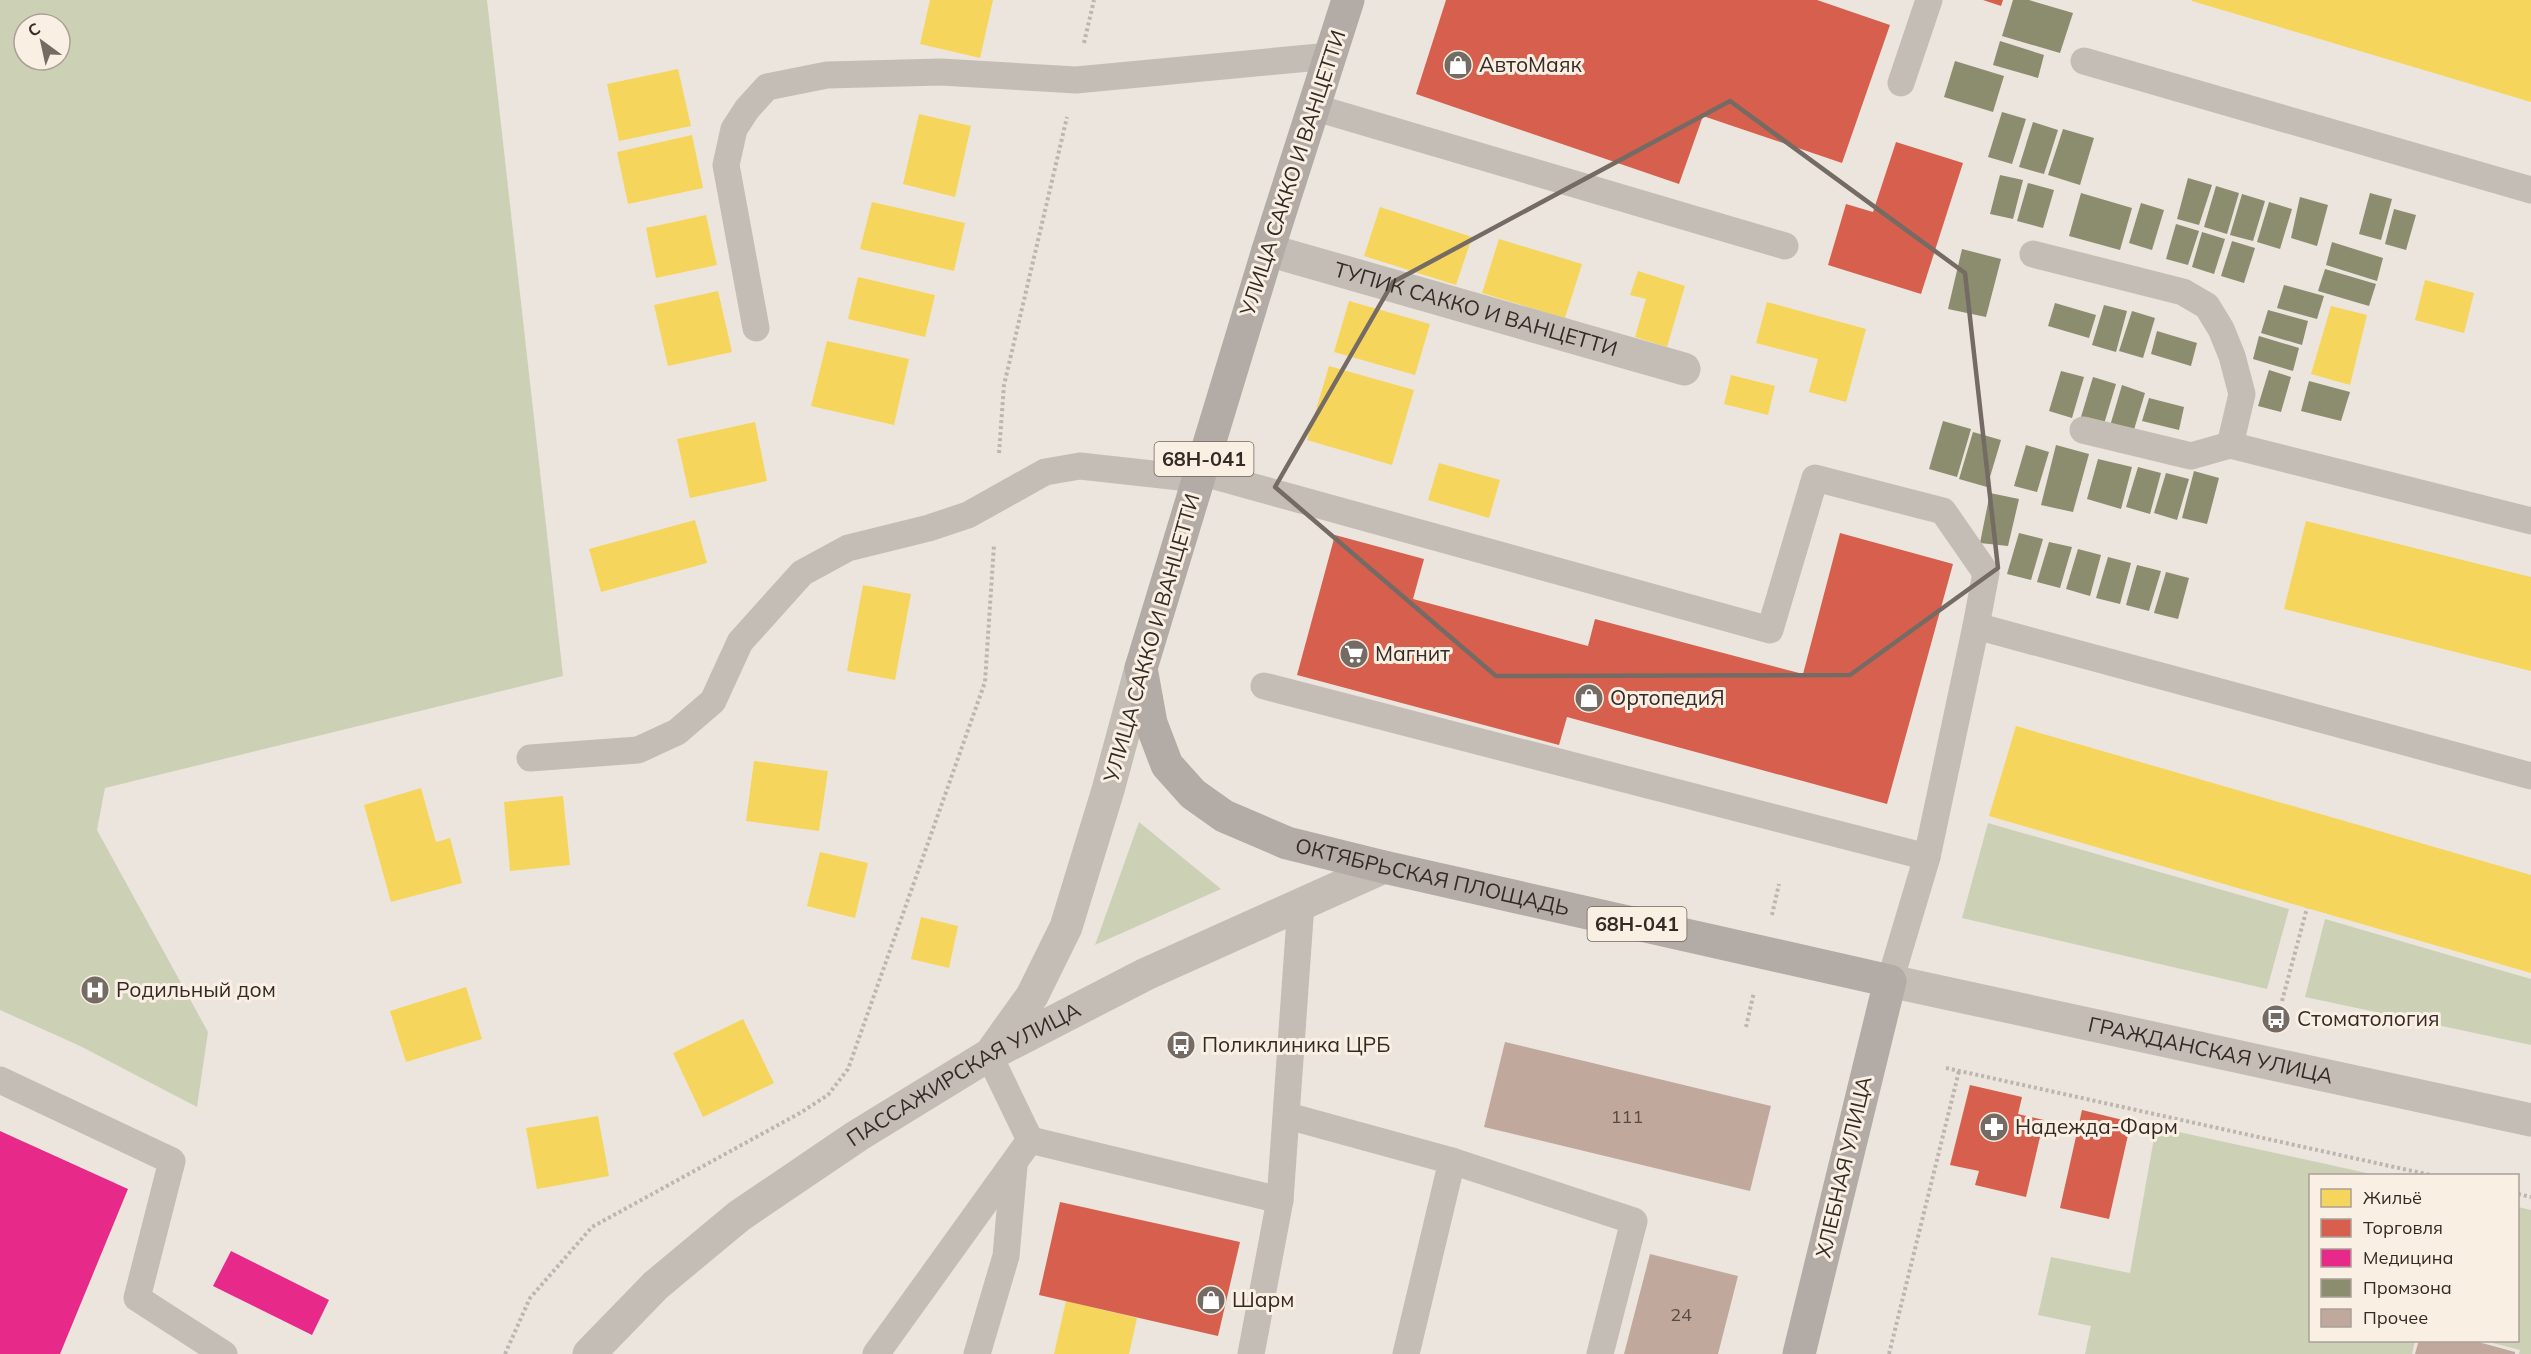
<svg xmlns="http://www.w3.org/2000/svg" width="2531" height="1354" font-family="Mulish,sans-serif">
	<rect width="100%" height="100%" fill="#ece5dd"/>
	<g fill="#ccd1b6" fill-rule="evenodd">
		<path d="M 0,0 L 487,0 L 563,676 L 105,788 L 97,830 L 208,1032 L 197,1107 L 80,1046 L 0,1010 ZM 24,24 L 60,24 L 60,60 L 24,60 Z"/>
		<polygon points="1139,822 1221,889 1095,945"/>
		<polygon points="1988,823 2289,909 2267,989 1962,918"/>
		<polygon points="2325,919 2531,979 2531,1045 2305,997"/>
		<polygon points="2156,1127 2376,1175 2310,1176 2310,1340 2415,1341 2412,1354 2085,1354 2091,1326 2038,1315 2051,1257 2130,1273"/>
		<polygon points="2518,1207 2531,1210 2531,1354 2519,1354 2520,1350 2485,1341 2518,1340"/>
	</g>
	<g fill="#f6d55c">
		<polygon points="930,0 993,0 980,58 920,44"/>
		<polygon points="2192,0 2531,0 2531,102 2192,1"/>
		<polygon points="678,69 691,126 619,141 607,84"/>
		<polygon points="919,114 971,126 955,197 903,184"/>
		<polygon points="692,135 703,188 628,204 617,152"/>
		<polygon points="872,202 965,223 954,271 860,249"/>
		<polygon points="1380,207 1472,237 1456,285 1364,256"/>
		<polygon points="706,215 717,265 656,278 646,228"/>
		<polygon points="1499,239 1582,264 1565,318 1482,293"/>
		<polygon points="1638,271 1685,286 1667,347 1635,337 1646,299 1630,295"/>
		<polygon points="858,277 935,295 925,337 848,319"/>
		<polygon points="2425,280 2474,293 2464,333 2415,320"/>
		<polygon points="718,291 732,352 668,366 654,305"/>
		<polygon points="1349,301 1430,324 1415,375 1334,352"/>
		<polygon points="1767,302 1866,329 1846,402 1809,392 1818,359 1756,343"/>
		<polygon points="2331,306 2367,315 2350,385 2311,374"/>
		<polygon points="827,341 909,359 894,425 811,406"/>
		<polygon points="1329,366 1414,390 1392,465 1307,440"/>
		<polygon points="1731,375 1775,386 1768,415 1724,404"/>
		<polygon points="755,422 767,481 690,498 677,439"/>
		<polygon points="1439,463 1500,480 1489,518 1428,500"/>
		<polygon points="695,520 707,563 601,592 589,549"/>
		<polygon points="2306,521 2531,577 2531,671 2284,609"/>
		<polygon points="863,585 911,594 895,680 847,671"/>
		<polygon points="2016,726 2531,875 2531,973 1989,816"/>
		<polygon points="754,761 828,771 819,831 746,821"/>
		<polygon points="421,788 436,842 450,838 462,883 391,902 364,805"/>
		<polygon points="563,796 570,865 510,871 504,802"/>
		<polygon points="820,852 868,863 855,918 807,906"/>
		<polygon points="921,917 958,926 949,968 911,959"/>
		<polygon points="466,987 482,1039 406,1062 390,1011"/>
		<polygon points="743,1019 774,1083 703,1117 673,1053"/>
		<polygon points="598,1116 609,1176 537,1189 526,1128"/>
		<polygon points="1066,1301 1137,1318 1129,1354 1054,1354"/>
	</g>
	<g fill="#d6604d">
		<polygon points="1446,0 1817,0 1890,25 1842,163 1703,116 1679,184 1416,94"/>
		<polygon points="1983,0 2003,0 2001,6"/>
		<polygon points="1896,142 1963,163 1921,294 1828,265 1846,204 1873,212"/>
		<polygon points="1840,533 1953,564 1887,804 1567,717 1559,745 1297,675 1335,535 1424,559 1413,599 1588,646 1595,619 1803,674"/>
		<polygon points="1970,1085 2022,1097 2018,1114 2044,1120 2026,1197 1975,1185 1979,1171 1950,1165"/>
		<polygon points="2082,1110 2131,1122 2109,1219 2060,1208"/>
		<polygon points="1060,1202 1240,1242 1218,1336 1039,1295"/>
	</g>
	<g fill="#e7298a">
		<polygon points="0,1131 128,1189 60,1354 0,1354"/>
		<polygon points="231,1251 329,1300 312,1335 213,1286"/>
	</g>
	<g fill="#8c8c6e">
		<polygon points="2013,0 2029,0 2073,13 2060,53 2002,36"/>
		<polygon points="2000,41 2044,55 2038,78 1993,65"/>
		<polygon points="1955,61 2004,76 1993,112 1944,97"/>
		<polygon points="2002,112 2026,119 2012,164 1988,157"/>
		<polygon points="2033,122 2058,130 2044,174 2019,167"/>
		<polygon points="2063,129 2094,138 2080,185 2048,175"/>
		<polygon points="2000,175 2023,180 2013,219 1990,214"/>
		<polygon points="2188,178 2212,185 2199,225 2177,219"/>
		<polygon points="2028,183 2054,190 2043,228 2017,221"/>
		<polygon points="2216,186 2239,193 2227,234 2204,227"/>
		<polygon points="2081,193 2132,208 2120,250 2069,236"/>
		<polygon points="2370,193 2392,199 2381,240 2359,234"/>
		<polygon points="2242,194 2265,201 2253,241 2230,235"/>
		<polygon points="2300,197 2328,205 2317,246 2291,238"/>
		<polygon points="2269,202 2292,209 2280,249 2257,242"/>
		<polygon points="2141,203 2164,210 2152,250 2129,243"/>
		<polygon points="2394,209 2416,215 2406,250 2385,244"/>
		<polygon points="2176,224 2199,231 2188,265 2166,259"/>
		<polygon points="2202,232 2225,239 2214,274 2192,267"/>
		<polygon points="2232,241 2255,248 2244,283 2221,276"/>
		<polygon points="2332,242 2383,258 2377,281 2326,265"/>
		<polygon points="1962,249 2001,259 1986,317 1948,309"/>
		<polygon points="2325,269 2376,284 2369,306 2318,291"/>
		<polygon points="2284,285 2324,296 2317,319 2277,308"/>
		<polygon points="2055,303 2096,315 2089,338 2048,326"/>
		<polygon points="2104,305 2127,311 2116,352 2092,345"/>
		<polygon points="2268,310 2308,321 2302,345 2261,333"/>
		<polygon points="2132,311 2155,318 2143,358 2119,351"/>
		<polygon points="2157,331 2197,343 2191,366 2151,354"/>
		<polygon points="2259,336 2299,348 2293,371 2253,359"/>
		<polygon points="2269,370 2291,377 2281,412 2258,406"/>
		<polygon points="2061,371 2084,377 2072,418 2049,411"/>
		<polygon points="2093,377 2116,384 2104,424 2081,417"/>
		<polygon points="2309,381 2350,392 2341,421 2301,411"/>
		<polygon points="2122,385 2145,393 2133,433 2110,426"/>
		<polygon points="2149,398 2184,407 2179,430 2142,421"/>
		<polygon points="1943,421 1971,429 1957,477 1929,469"/>
		<polygon points="1973,432 2001,440 1987,487 1959,479"/>
		<polygon points="2026,445 2049,452 2037,492 2014,486"/>
		<polygon points="2056,445 2089,454 2073,512 2041,505"/>
		<polygon points="2098,459 2132,467 2121,509 2087,499"/>
		<polygon points="2138,467 2161,473 2150,514 2126,507"/>
		<polygon points="2194,471 2219,478 2207,524 2182,518"/>
		<polygon points="2166,473 2189,479 2177,520 2154,513"/>
		<polygon points="1990,493 2019,499 2008,546 1980,543"/>
		<polygon points="2019,533 2043,539 2031,580 2007,574"/>
		<polygon points="2049,542 2072,547 2060,588 2037,582"/>
		<polygon points="2078,549 2101,555 2090,596 2066,589"/>
		<polygon points="2108,557 2131,563 2120,604 2096,598"/>
		<polygon points="2137,565 2161,571 2149,611 2126,605"/>
		<polygon points="2166,572 2189,578 2178,619 2154,613"/>
	</g>
	<g fill="#c1a89d">
		<polygon points="1505,1042 1771,1106 1750,1191 1484,1127"/>
		<polygon points="1650,1254 1738,1276 1718,1354 1624,1354"/>
		<polygon points="2419,1340 2471,1340 2515,1352 2515,1354 2415,1354"/>
	</g>
	<g fill="none" stroke-linecap="round" stroke-linejoin="round">
		<g stroke="#bdb5af" stroke-width="4" stroke-dasharray="3 3" stroke-linecap="butt">
			<polyline points="1084,43 1094,0"/>
			<polyline points="999,453 1004,385 1067,117"/>
			<polyline points="1772,915 1779,884"/>
			<polyline points="2282,1001 2307,908"/>
			<polyline points="1746,1027 1754,992"/>
			<polyline points="1946,1068 2435,1176"/>
			<polyline points="2518,1194 2531,1197"/>
			<polyline points="505,1354 530,1298 592,1227 800,1113 828,1095 848,1069 985,682 994,545"/>
			<polyline points="1889,1354 1959,1071"/>
		</g>
		<g stroke="#c4bdb6" stroke-width="27">
			<polyline points="2084,61 2531,190"/>
			<polyline points="1901,83 1929,0"/>
			<polyline points="1313,107 1785,246"/>
			<polyline points="2033,254 2183,292 2207,306 2221,329 2232,356 2242,394 2230,445 2531,521"/>
			<polyline points="756,328 726,165 734,129 747,109 767,87 827,75 941,72 1076,80 1330,56"/>
			<polyline points="2083,430 2191,456 2230,445"/>
			<polyline points="1200,472 1770,630 1815,478 1943,511 1986,573 1976,626"/>
			<polyline points="1264,686 1927,857"/>
			<polyline points="530,758 638,750 677,732 713,701 740,642 802,573 848,548 929,528 968,515 1045,472 1080,466 1198,479"/>
			<polyline points="1890,981 1927,857 1976,626 2531,776"/>
			<polyline points="989,1055 1030,1140"/>
			<polyline points="0,1080 172,1161 137,1298 224,1354"/>
			<polyline points="1288,1116 1452,1161 1406,1354"/>
			<polyline points="1030,1140 1280,1200"/>
			<polyline points="1452,1161 1634,1221 1600,1354"/>
			<polyline points="876,1354 1030,1140"/>
			<polyline points="977,1354 1006,1256 1014,1166"/>
			<polyline points="1251,1354 1280,1200 1301,904"/>
		</g>
		<g stroke="#c4bdb6" stroke-width="33">
			<path id="s1" d="M 1268,250 L 1684,369"/>
			<path id="s2" d="M 1890,981 L 2531,1120"/>
		</g>
		<g stroke="#c4bdb6" stroke-width="33">
			<polyline points="994,1049 1032,996 1066,927 1108,790 1141,668"/>
			<path id="s3" d="M 589,1354 L 656,1285 L 739,1216 L 857,1136 L 989,1055 L 1146,974 L 1384,867"/>
		</g>
		<path stroke="#b3aba5" stroke-width="33" id="s4" d="M 1348,0 L 1268,250 L 1141,668 L 1151,723 L 1167,765 L 1193,794 L 1224,816 L 1287,843 L 1384,867 L 1890,981 L 1799,1354"/>
	</g>
	<path fill="none" stroke="#756b65" stroke-width="4.5" stroke-linejoin="round" d="M 1730,101 L 1965,273 L 1998,568 L 1850,675 L 1496,676 L 1275,487 L 1393,282 Z"/>
	<defs>
		<g id="shop-disc" transform="scale(1.5)"><circle r="9.5" fill="#756b65" stroke="#faefe3"/><path d="M-5-2.5h2.3a2.7 3.5 0 0 1 5.4 0H5L5.5 6h-11ZM-1.5-2.5h3a1.5 2.3 0 0 0-3 0Z" fill="#fff"/></g>
		<g id="supermarket-disc" transform="scale(1.5)"><circle r="9.5" fill="#756b65" stroke="#faefe3"/><path d="M-6-5.5h2.5l.6 2H6L4.5 2H-2.5L-4.4-4H-6ZM-1.5 3.2a1.3 1.3 0 1 0 .1 0ZM3 3.2a1.3 1.3 0 1 0 .1 0Z" fill="#fff"/></g>
		<g id="hospital-disc" transform="scale(1.5)"><circle r="9.5" fill="#756b65" stroke="#faefe3"/><path d="M-5-5h3v3.5h4V-5h3V5h-3V1.5h-4V5h-3Z" fill="#fff"/></g>
		<g id="bus-disc" transform="scale(1.5)"><circle r="9.5" fill="#756b65" stroke="#faefe3"/><path d="M-5-6H5V4H4V6H2V4H-2V6H-4V4H-5ZM-3.5-4V0h7V-4ZM-3.5 1.2v1.5H-2V1.2ZM2 1.2v1.5H3.5V1.2Z" fill="#fff"/></g>
		<g id="pharmacy-disc" transform="scale(1.5)"><circle r="9.5" fill="#756b65" stroke="#faefe3"/><path d="M-2-6h4v4h4v4h-4v4h-4v-4h-4v-4h4Z" fill="#fff"/></g>
	</defs>
	<g fill-rule="evenodd">
		<use href="#shop-disc" x="1458" y="65"/>
		<use href="#supermarket-disc" x="1354" y="654"/>
		<use href="#shop-disc" x="1589" y="698"/>
		<use href="#hospital-disc" x="95" y="990"/>
		<use href="#bus-disc" x="2276" y="1019"/>
		<use href="#bus-disc" x="1181" y="1045"/>
		<use href="#pharmacy-disc" x="1994" y="1127"/>
		<use href="#shop-disc" x="1211" y="1300"/>
	</g>
	<g text-anchor="middle" stroke-width="6" stroke-linejoin="round" paint-order="stroke">
		<g font-size="18" fill="#584a43">
			<text x="1627" y="1123">111</text>
			<text x="1681" y="1321">24</text>
		</g>
		<g fill="#faefe3" stroke="#70655e" stroke-width="1.5">
			<rect x="1154.5" y="442" width="99" height="34" rx="4.5"/>
			<rect x="1587.5" y="907" width="99" height="34" rx="4.5"/>
		</g>
		<g font-size="20" font-weight="bold" fill="#352a25">
			<text x="1204" y="466">68Н-041</text>
			<text x="1637" y="931">68Н-041</text>
		</g>
		<g font-size="21" fill="#352a25" stroke="#faefe3" text-anchor="start">
			<text x="1479" y="72">АвтоМаяк</text>
			<text x="1375" y="661">Магнит</text>
			<text x="1610" y="705">ОртопедиЯ</text>
			<text x="116" y="997">Родильный дом</text>
			<text x="2297" y="1026">Стоматология</text>
			<text x="1202" y="1052">Поликлиника ЦРБ</text>
			<text x="2015" y="1134">Надежда-Фарм</text>
			<text x="1232" y="1307">Шарм</text>
		</g>
		<g font-size="21" fill="#352a25" stroke="#faefe3">
			<text transform="translate(1293 173) rotate(-72)" y="7">УЛИЦА САККО И ВАНЦЕТТИ</text>
			<text dy="7" stroke="none"><textPath href="#s1" startOffset="216">ТУПИК САККО И ВАНЦЕТТИ</textPath></text>
			<text transform="translate(1152 638) rotate(-74)" y="7">УЛИЦА САККО И ВАНЦЕТТИ</text>
			<text dy="7" stroke="none"><textPath href="#s4" startOffset="1095">ОКТЯБРЬСКАЯ ПЛОЩАДЬ</textPath></text>
			<text dy="7" stroke="none"><textPath href="#s2" startOffset="328">ГРАЖДАНСКАЯ УЛИЦА</textPath></text>
			<text dy="7" stroke="none"><textPath href="#s3" startOffset="470">ПАССАЖИРСКАЯ УЛИЦА</textPath></text>
			<text transform="translate(1844 1167) rotate(-77)" y="7">ХЛЕБНАЯ УЛИЦА</text>
		</g>
	</g>
	<rect x="2309" y="1174" width="210" height="168" fill="#faefe3" stroke="#aba097" stroke-width="1.5"/>
	<rect x="2321" y="1189" width="30" height="18" fill="#f6d55c" stroke="#aba097" stroke-width="1.5"/>
	<text x="2363" y="1204" font-size="18" fill="#352a25">Жильё</text>
	<rect x="2321" y="1219" width="30" height="18" fill="#d6604d" stroke="#aba097" stroke-width="1.5"/>
	<text x="2363" y="1234" font-size="18" fill="#352a25">Торговля</text>
	<rect x="2321" y="1249" width="30" height="18" fill="#e7298a" stroke="#aba097" stroke-width="1.5"/>
	<text x="2363" y="1264" font-size="18" fill="#352a25">Медицина</text>
	<rect x="2321" y="1279" width="30" height="18" fill="#8c8c6e" stroke="#aba097" stroke-width="1.5"/>
	<text x="2363" y="1294" font-size="18" fill="#352a25">Промзона</text>
	<rect x="2321" y="1309" width="30" height="18" fill="#c1a89d" stroke="#aba097" stroke-width="1.5"/>
	<text x="2363" y="1324" font-size="18" fill="#352a25">Прочее</text>
	<g transform="translate(42 42) rotate(327)"><circle r="28" fill="#faefe3" stroke="#aba097" stroke-width="1.5"/>
	<path d="M0-4.5L10 22L0 15L-10 22Z" fill="#756b65"/>
	<text y="-9" font-size="16" font-weight="bold" text-anchor="middle" fill="#352a25">С</text>
	</g>
</svg>
